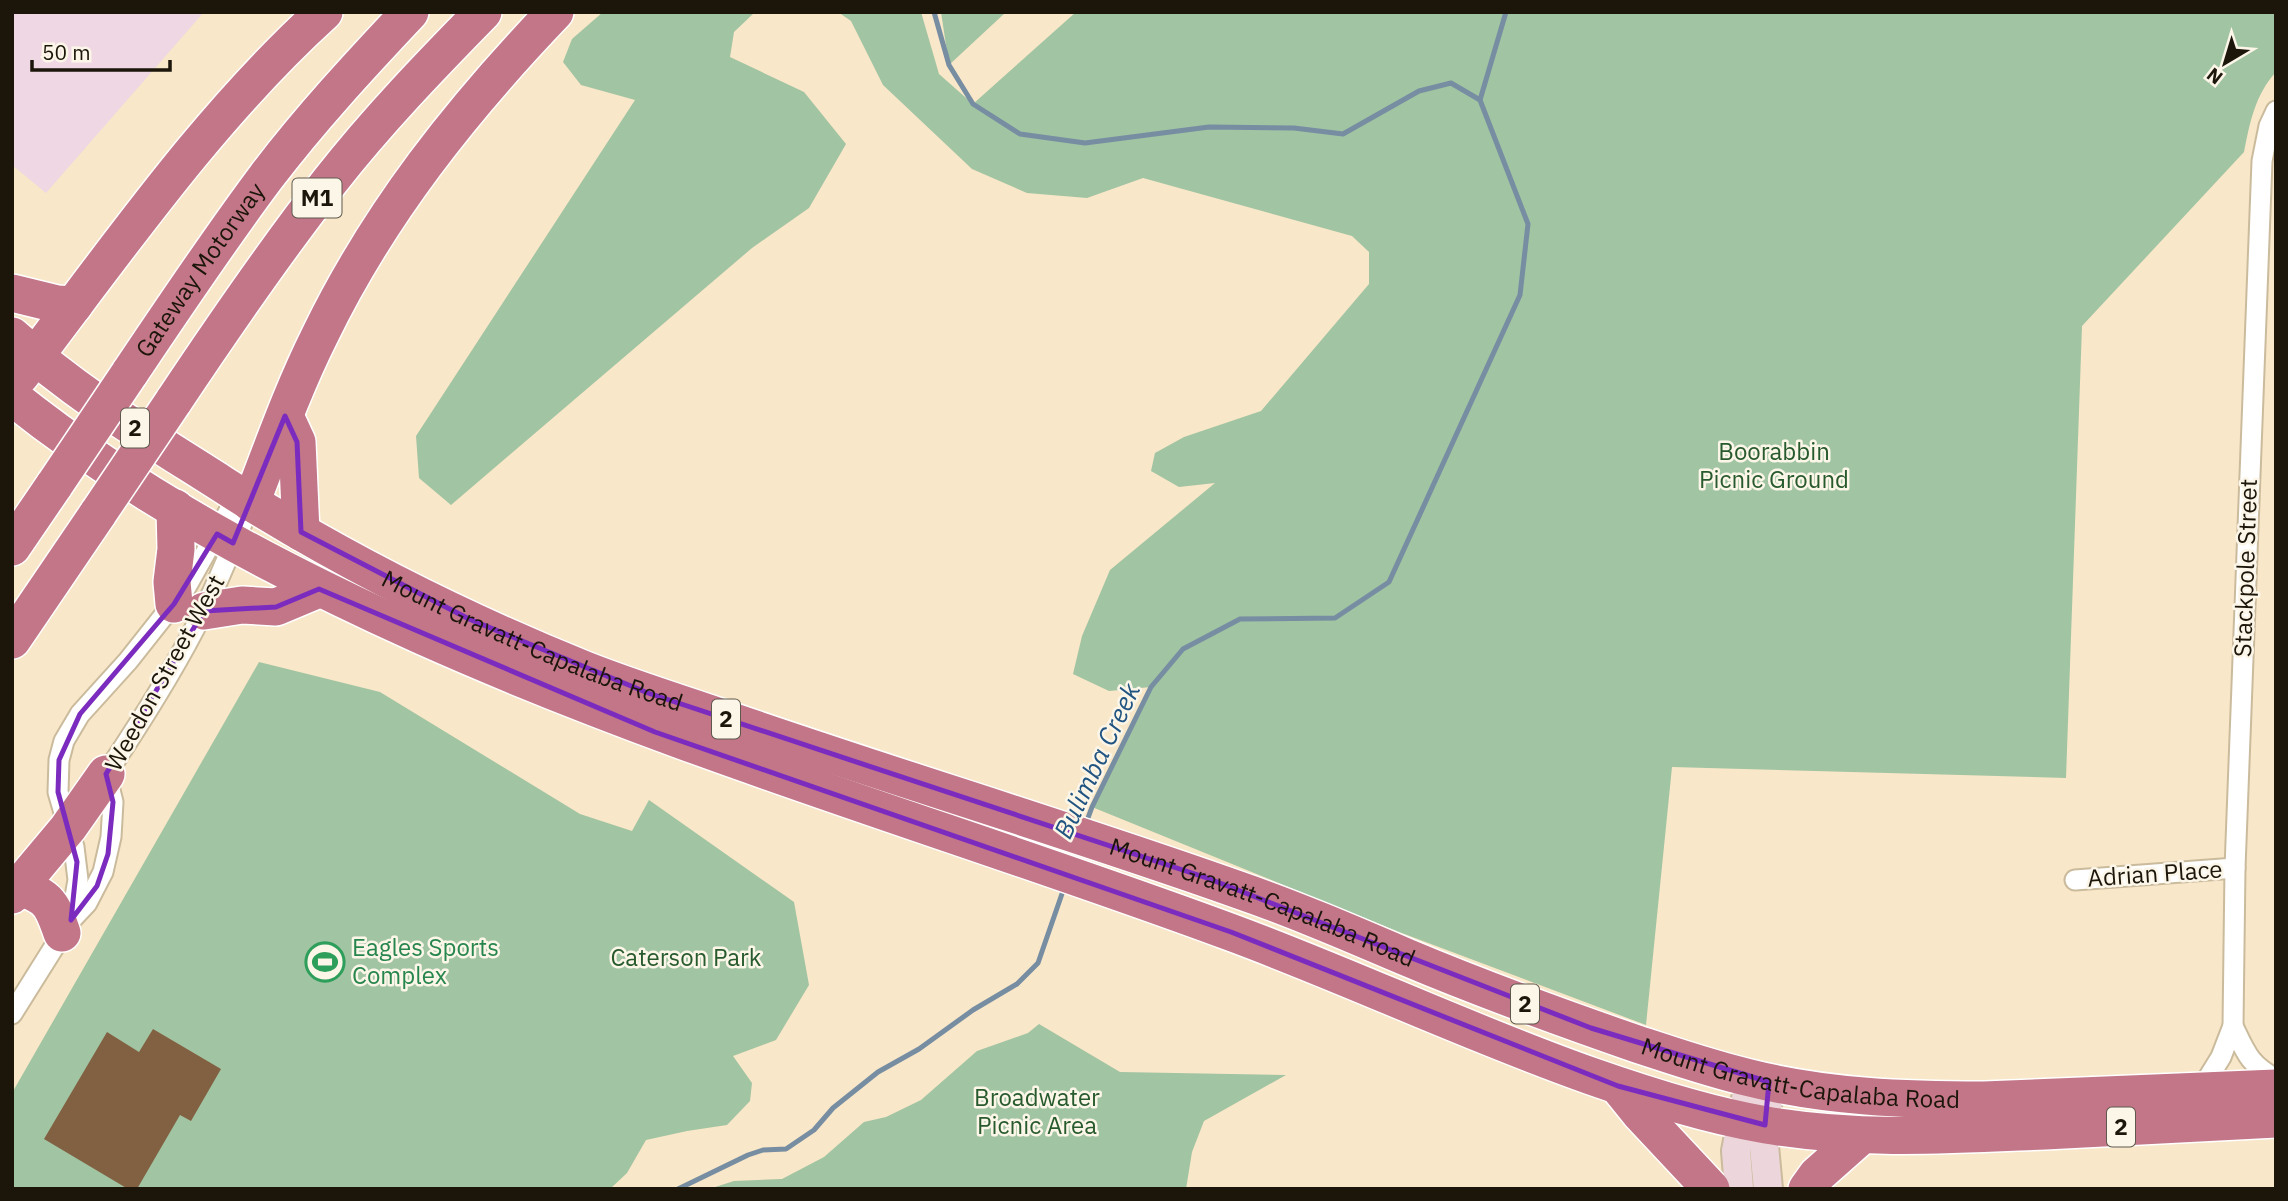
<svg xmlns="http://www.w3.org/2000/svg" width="2288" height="1201" font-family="'IBM Plex Sans',sans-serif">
	<rect width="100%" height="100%" fill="#f8e7c8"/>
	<polygon fill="#efd8e4" points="12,12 204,12 46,193 12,165"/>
	<g fill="#a1c4a3">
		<polygon points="603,12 755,12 734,32 730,57 804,92 846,144 809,208 752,248 451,505 419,478 416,436 635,100 581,85 563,62 572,39"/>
		<path d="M 838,12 L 921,12 L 939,74 L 973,104 L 1076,12 L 2276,12 L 2276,72 C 2255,95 2250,122 2244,152 L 2082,326 L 2066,778 L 1672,767 L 1646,1025 L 1399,932 L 1092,807 L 1151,687 L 1109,691 L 1073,674 L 1082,636 L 1110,570 L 1215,483 L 1179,487 L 1151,471 L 1155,453 L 1184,437 L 1261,411 L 1369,284 L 1369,252 L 1352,236 L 1143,178 L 1087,198 L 1027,193 L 972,169 L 883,85 L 851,21 Z"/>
		<polygon points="941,12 1006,12 949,65"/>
		<polygon points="259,662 380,692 580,814 632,831 649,800 794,902 809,985 776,1040 733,1056 752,1083 750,1101 727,1125 687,1131 646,1140 627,1173 610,1189 12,1189 12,1093"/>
		<polygon points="1039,1024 1120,1072 1286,1075 1204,1121 1192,1152 1186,1189 709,1189 734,1181 782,1179 824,1157 864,1122 886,1117 921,1100 977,1051 1028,1033"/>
	</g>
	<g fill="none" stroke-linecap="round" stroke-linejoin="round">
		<g stroke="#778da2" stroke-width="5">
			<polyline points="934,12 949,65 973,104 1020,134 1085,143 1209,127 1294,128 1343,134 1419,91 1451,83 1480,100"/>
			<polyline points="1085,826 1092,807 1151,687 1183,649 1240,619 1335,618 1389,582 1520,295 1528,224 1480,100 1506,12"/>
			<polyline points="678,1189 748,1155 763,1150 786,1149 814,1130 833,1108 878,1072 919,1049 973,1010 1017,984 1038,963 1064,888"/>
		</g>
	</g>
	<polygon fill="#826143" points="153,1029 221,1069 191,1121 180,1115 137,1189 128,1189 44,1139 107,1032 139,1052"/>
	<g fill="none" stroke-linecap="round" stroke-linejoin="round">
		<g stroke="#cbbb9d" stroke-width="23">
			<g id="street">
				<polyline points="2075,880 2235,868"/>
				<polyline points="71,919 78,880 74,847 58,792 59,760 64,741 80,714 128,661 185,589 238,495"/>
				<path d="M 12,1014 L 71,920 L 87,903 L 103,872 L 111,837 L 113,802 L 106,774 C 141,722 175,669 203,612 C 221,576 235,539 251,503"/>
				<path d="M 2233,1026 C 2246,1053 2249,1064 2276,1079"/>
				<polyline points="2200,1091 2221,1057 2233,1026 2235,868 2262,161 2269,126 2276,111"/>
			</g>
		</g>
		<g stroke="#cbbb9d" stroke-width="32">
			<g id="secondary">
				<polyline points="1739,1189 1736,1151 1750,1078"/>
				<polyline points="1768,1189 1764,1146 1769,1082"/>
			</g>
		</g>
		<g stroke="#fff" stroke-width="40">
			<g id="highway">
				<polyline points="12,293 57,304 74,305"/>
				<path id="s1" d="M 12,336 C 76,394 150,438 222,484 C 337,558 459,619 585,670 C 628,687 673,701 717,716 C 889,776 1064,828 1236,889 C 1294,909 1350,933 1406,957 C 1482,989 1559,1017 1637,1044 C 1674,1056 1711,1069 1750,1078 C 1826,1097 1906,1100 1984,1100 L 2276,1088"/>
				<path id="s2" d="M 129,374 C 174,307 218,241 266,177 C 310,119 360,65 410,12"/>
				<path d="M 20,376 C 116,251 207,118 324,12"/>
				<path d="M 12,397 C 136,496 276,570 420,635 C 683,753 960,832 1230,932 C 1352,977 1469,1033 1591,1076 C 1648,1096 1707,1115 1766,1125 C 1861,1141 1950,1135 2045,1131 C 2122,1127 2199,1123 2276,1119"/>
				<path d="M 173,402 C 223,327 274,252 330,181 C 377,121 430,66 483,12"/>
				<polyline points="285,416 297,442 301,532"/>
				<path d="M 251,503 C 273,446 293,389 320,335 C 379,213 462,109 555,12"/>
				<polyline points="12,547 55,484"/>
				<polyline points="174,604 172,582 176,549 175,508"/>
				<polyline points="204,611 242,605 276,607 319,589"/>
				<polyline points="12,640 99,512"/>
				<path d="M 20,887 C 50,898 52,904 62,933"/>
				<polyline points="12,895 68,828 106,774"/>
				<polyline points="1618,1086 1639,1112 1711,1189"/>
				<polyline points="1807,1189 1817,1175 1861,1136"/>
			</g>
		</g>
		<use href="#street" stroke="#fff" stroke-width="19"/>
		<use href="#secondary" stroke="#edd6db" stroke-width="28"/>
		<use href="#highway" stroke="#c27688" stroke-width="37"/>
		<g stroke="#fff" stroke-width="40" stroke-linecap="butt">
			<g id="highway-bridge">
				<polyline points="55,484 129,374"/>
				<polyline points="99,512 173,402"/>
			</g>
		</g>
		<use href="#highway-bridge" stroke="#c27688" stroke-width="37"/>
	</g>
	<path fill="none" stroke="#7b2cbf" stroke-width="5" stroke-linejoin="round" d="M 285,416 L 297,442 L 301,532 L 469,619 L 648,693 L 1207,878 L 1591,1028 L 1769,1082 L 1765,1125 L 1618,1086 L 1231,932 L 655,732 L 319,589 L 276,607 L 204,611 L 106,774 L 113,802 L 108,854 L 97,886 L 71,920 L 77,862 L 58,792 L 59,760 L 80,714 L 174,604 L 217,534 L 233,543 Z"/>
	<defs>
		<g id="stadium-ring" transform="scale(2.0125)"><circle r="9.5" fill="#fcf6e9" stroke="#2e9e5b" stroke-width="1.5"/><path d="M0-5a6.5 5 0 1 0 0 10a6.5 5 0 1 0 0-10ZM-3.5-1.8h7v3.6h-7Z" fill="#2e9e5b"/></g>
	</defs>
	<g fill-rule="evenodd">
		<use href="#stadium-ring" x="325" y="962"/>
	</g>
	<g text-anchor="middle" stroke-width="5" stroke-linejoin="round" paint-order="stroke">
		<g fill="#fcf6e9" stroke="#5e584d" stroke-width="2">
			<rect x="292.5" y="178.5" width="49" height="39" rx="5"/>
			<rect x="121" y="408.5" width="28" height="39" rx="5"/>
			<rect x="712" y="699.5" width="28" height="39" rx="5"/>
			<rect x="1511" y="984.5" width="28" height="39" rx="5"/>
			<rect x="2107" y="1107.5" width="28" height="39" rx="5"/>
		</g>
		<g font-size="23" font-weight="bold" fill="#1b150a">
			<text x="317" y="206">M1</text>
			<text x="135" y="436">2</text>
			<text x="726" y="727">2</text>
			<text x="1525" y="1012">2</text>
			<text x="2121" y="1135">2</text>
		</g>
		<g font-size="24" fill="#1b150a" stroke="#fcf6e9">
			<text dy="8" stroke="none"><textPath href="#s2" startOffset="126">Gateway Motorway</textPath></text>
			<text transform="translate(2246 568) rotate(-88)" y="8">Stackpole Street</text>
			<text dy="8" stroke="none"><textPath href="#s1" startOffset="606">Mount Gravatt-Capalaba Road</textPath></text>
			<text transform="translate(165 673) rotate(-61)" y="8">Weedon Street West</text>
			<text transform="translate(2155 874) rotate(-4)" y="8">Adrian Place</text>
			<text dy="8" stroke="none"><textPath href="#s1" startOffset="1382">Mount Gravatt-Capalaba Road</textPath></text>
			<text dy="8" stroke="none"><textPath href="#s1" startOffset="1950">Mount Gravatt-Capalaba Road</textPath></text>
		</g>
		<g font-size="24" fill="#275a2d" stroke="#fcf6e9">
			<text x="1774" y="460">Boorabbin<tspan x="1774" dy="28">Picnic Ground</tspan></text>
			<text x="686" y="966">Caterson Park</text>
			<text x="1037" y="1106">Broadwater<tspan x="1037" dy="28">Picnic Area</tspan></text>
		</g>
		<g font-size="24" fill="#27864d" stroke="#fcf6e9" text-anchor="start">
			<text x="352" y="956">Eagles Sports<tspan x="352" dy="28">Complex</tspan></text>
		</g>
		<g font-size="26" font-style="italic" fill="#215480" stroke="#fcf6e9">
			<text transform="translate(1097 761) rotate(-65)" y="9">Bulimba Creek</text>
		</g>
	</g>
	<rect width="2288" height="1201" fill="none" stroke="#1b150a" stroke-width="28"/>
	<g transform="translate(2225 63) rotate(218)" stroke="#fcf6e9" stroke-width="5" paint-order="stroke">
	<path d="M0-5L12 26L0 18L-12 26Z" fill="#1b150a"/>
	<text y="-10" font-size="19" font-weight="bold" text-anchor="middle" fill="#1b150a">N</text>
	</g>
	<path d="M32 60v10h138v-10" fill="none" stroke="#1b150a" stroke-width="3.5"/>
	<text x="42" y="60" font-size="21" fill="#1b150a" stroke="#fcf6e9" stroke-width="5" paint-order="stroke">50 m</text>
</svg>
